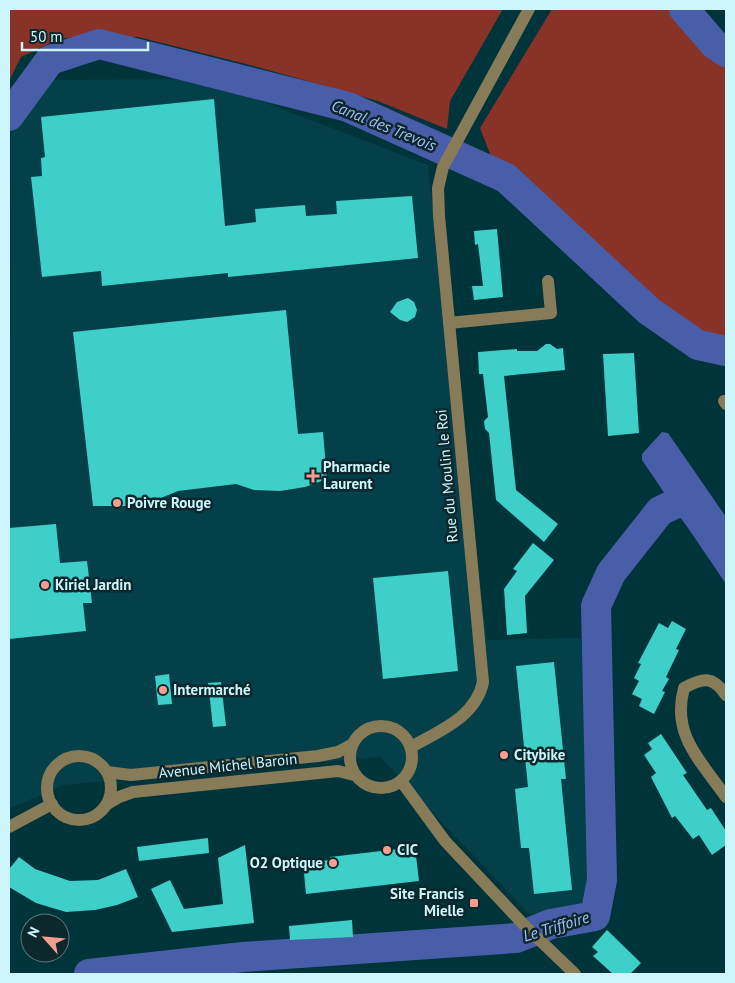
<svg xmlns="http://www.w3.org/2000/svg" width="735" height="983" font-family="'PT Sans',sans-serif">
	<rect width="100%" height="100%" fill="#00343b"/>
	<polygon fill="#044049" points="204,79 428,165 440,275 487,640 581,638 597,904 530,915 380,757 63,785 9,809 11,129 44,80"/>
	<g fill="#893228">
		<polygon points="9,9 503,9 450,101 447,129 378,101 254,66 138,37 61,38 21,57 9,81"/>
		<polygon points="552,9 672,9 719,60 726,65 726,341 711,339 662,304 555,208 492,159 480,128"/>
	</g>
	<polygon fill="#495ea8" points="662,432 668,433 726,517 726,584 642,460 642,454"/>
	<g fill="none" stroke-linecap="round" stroke-linejoin="round">
		<g stroke="#495ea8" stroke-width="30">
			<polyline points="684,9 714,44 726,52"/>
			<polyline points="9,116 50,60 99,44 348,107 506,178 649,311 698,345 726,351"/>
			<polyline points="89,974 243,957 516,938 551,924 595,916 602,880 596,606 611,573 660,511 685,499 726,552"/>
		</g>
	</g>
	<g fill="#3dcfc8">
		<polygon points="214,99 225,226 256,222 255,209 305,205 306,216 337,214 336,201 412,196 418,258 228,277 228,273 102,286 101,271 42,277 31,177 42,176 41,158 45,157 41,117"/>
		<polygon points="497,229 503,297 474,300 472,286 483,286 478,244 475,245 474,231"/>
		<polygon points="408,298 414,302 417,310 415,317 407,322 400,320 390,312 397,302"/>
		<polygon points="286,310 298,434 323,432 327,479 305,487 280,491 254,490 236,484 178,491 156,500 129,506 93,506 73,332"/>
		<polygon points="546,344 550,344 557,349 563,348 565,370 504,376 516,490 558,524 544,542 496,500 489,433 485,429 484,421 488,417 483,374 479,374 478,352 517,349 517,351 537,351"/>
		<polygon points="634,353 639,433 608,436 603,354"/>
		<polygon points="56,524 60,563 87,561 92,603 83,603 86,631 9,639 9,528"/>
		<polygon points="533,543 554,560 525,596 527,633 507,635 504,589 517,571 513,569"/>
		<polygon points="448,571 458,671 383,679 373,578"/>
		<polygon points="672,621 686,629 676,649 679,650 666,677 669,679 662,691 665,692 654,714 639,706 642,699 632,694 639,681 634,678 641,664 638,663 659,623 668,628"/>
		<polygon points="554,662 566,779 561,779 572,890 534,894 529,848 521,848 515,789 528,787 516,666"/>
		<polygon points="169,674 172,704 158,705 155,676"/>
		<polygon points="221,682 226,726 213,727 208,683"/>
		<polygon points="661,734 687,773 683,775 707,810 711,808 726,831 726,845 712,855 699,835 693,839 675,816 672,818 651,777 656,773 644,755 652,749 648,743"/>
		<polygon points="208,838 209,853 139,861 137,847"/>
		<polygon points="245,845 254,923 172,932 151,889 170,880 184,909 223,904 218,858"/>
		<polygon points="415,847 419,881 306,894 303,863 330,860 330,857"/>
		<polygon points="19,857 35,869 70,881 98,880 126,869 138,897 117,905 95,910 66,912 36,903 9,887 9,869"/>
		<polygon points="352,920 353,937 290,940 289,926"/>
		<polygon points="607,930 641,963 630,974 613,974 593,956 598,952 592,947"/>
	</g>
	<g fill="none" stroke-linecap="round" stroke-linejoin="round">
		<g stroke="#887b57" stroke-width="12">
			<polyline points="449,323 551,313 548,281"/>
			<polyline points="724,401 726,404"/>
			<path d="M 726,695 C 713,676 703,677 684,688 C 671,735 701,761 726,797"/>
			<circle cx="381" cy="757" r="31"/>
			<path d="M 411,747 C 439,731 476,717 483,682 L 439,216 L 438,188 L 443,167 L 529,9"/>
			<circle cx="79" cy="788" r="32"/>
			<polyline points="107,772 131,775 318,756 338,752 351,745"/>
			<polyline points="401,781 445,841 525,926 575,974"/>
			<polyline points="107,804 119,797 133,792 338,771 354,775"/>
			<polyline points="9,827 52,804"/>
		</g>
	</g>
	<g fill="#f59d8e" stroke="#0c282d" stroke-width="2">
		<path d="M310.5 468.5h5v5h5v5h-5v5h-5v-5h-5v-5h5z"/>
		<circle cx="117" cy="503" r="5"/>
		<circle cx="45" cy="585" r="5"/>
		<circle cx="163" cy="690" r="5"/>
		<circle cx="504" cy="755" r="5"/>
		<circle cx="387" cy="850" r="5"/>
		<circle cx="333" cy="863" r="5"/>
		<rect x="469" y="898" width="10" height="10" rx="2.5"/>
	</g>
	<g text-anchor="middle" stroke-width="5" stroke-linejoin="round" paint-order="stroke">
		<g font-size="15" font-weight="bold" fill="#ccf5fc" stroke="#0c282d" text-anchor="start">
			<text x="323" y="472">Pharmacie<tspan x="323" dy="17">Laurent</tspan></text>
			<text x="127" y="508">Poivre Rouge</text>
			<text x="55" y="590">Kiriel Jardin</text>
			<text x="173" y="695">Intermarché</text>
			<text x="514" y="760">Citybike</text>
			<text x="397" y="855">CIC</text>
			<text x="323" y="868" text-anchor="end">O2 Optique</text>
			<text x="464" y="899" text-anchor="end">Site Francis<tspan x="464" dy="17">Mielle</tspan></text>
		</g>
		<g font-size="15" fill="#ccf5fc" stroke="#0c282d">
			<text transform="translate(447 476) rotate(-95)" y="5">Rue du Moulin le Roi</text>
			<text transform="translate(228 766) rotate(-6)" y="5">Avenue Michel Baroin</text>
		</g>
		<g font-size="16" font-style="italic" fill="#a8bdfb" stroke="#0c282d">
			<text transform="translate(384 125) rotate(22)" y="6">Canal des Trevois</text>
			<text transform="translate(556 926) rotate(-17)" y="6">Le Triffoire</text>
		</g>
	</g>
	<rect width="735" height="983" fill="none" stroke="#ccf5fc" stroke-width="20"/>
	<g transform="translate(45 938) rotate(297)"><circle r="24" fill="#0c282d" stroke="#597a80"/>
	<path d="M0-4L9 19L0 12L-9 19Z" fill="#f59d8e"/>
	<text y="-8" font-size="14" font-weight="bold" text-anchor="middle" fill="#ccf5fc">N</text>
	</g>
	<path d="M22 42v8h126v-8" fill="none" stroke="#ccf5fc" stroke-width="2.5"/>
	<text x="30" y="42" font-size="15" fill="#ccf5fc" stroke="#0c282d" stroke-width="4" paint-order="stroke">50 m</text>
</svg>
